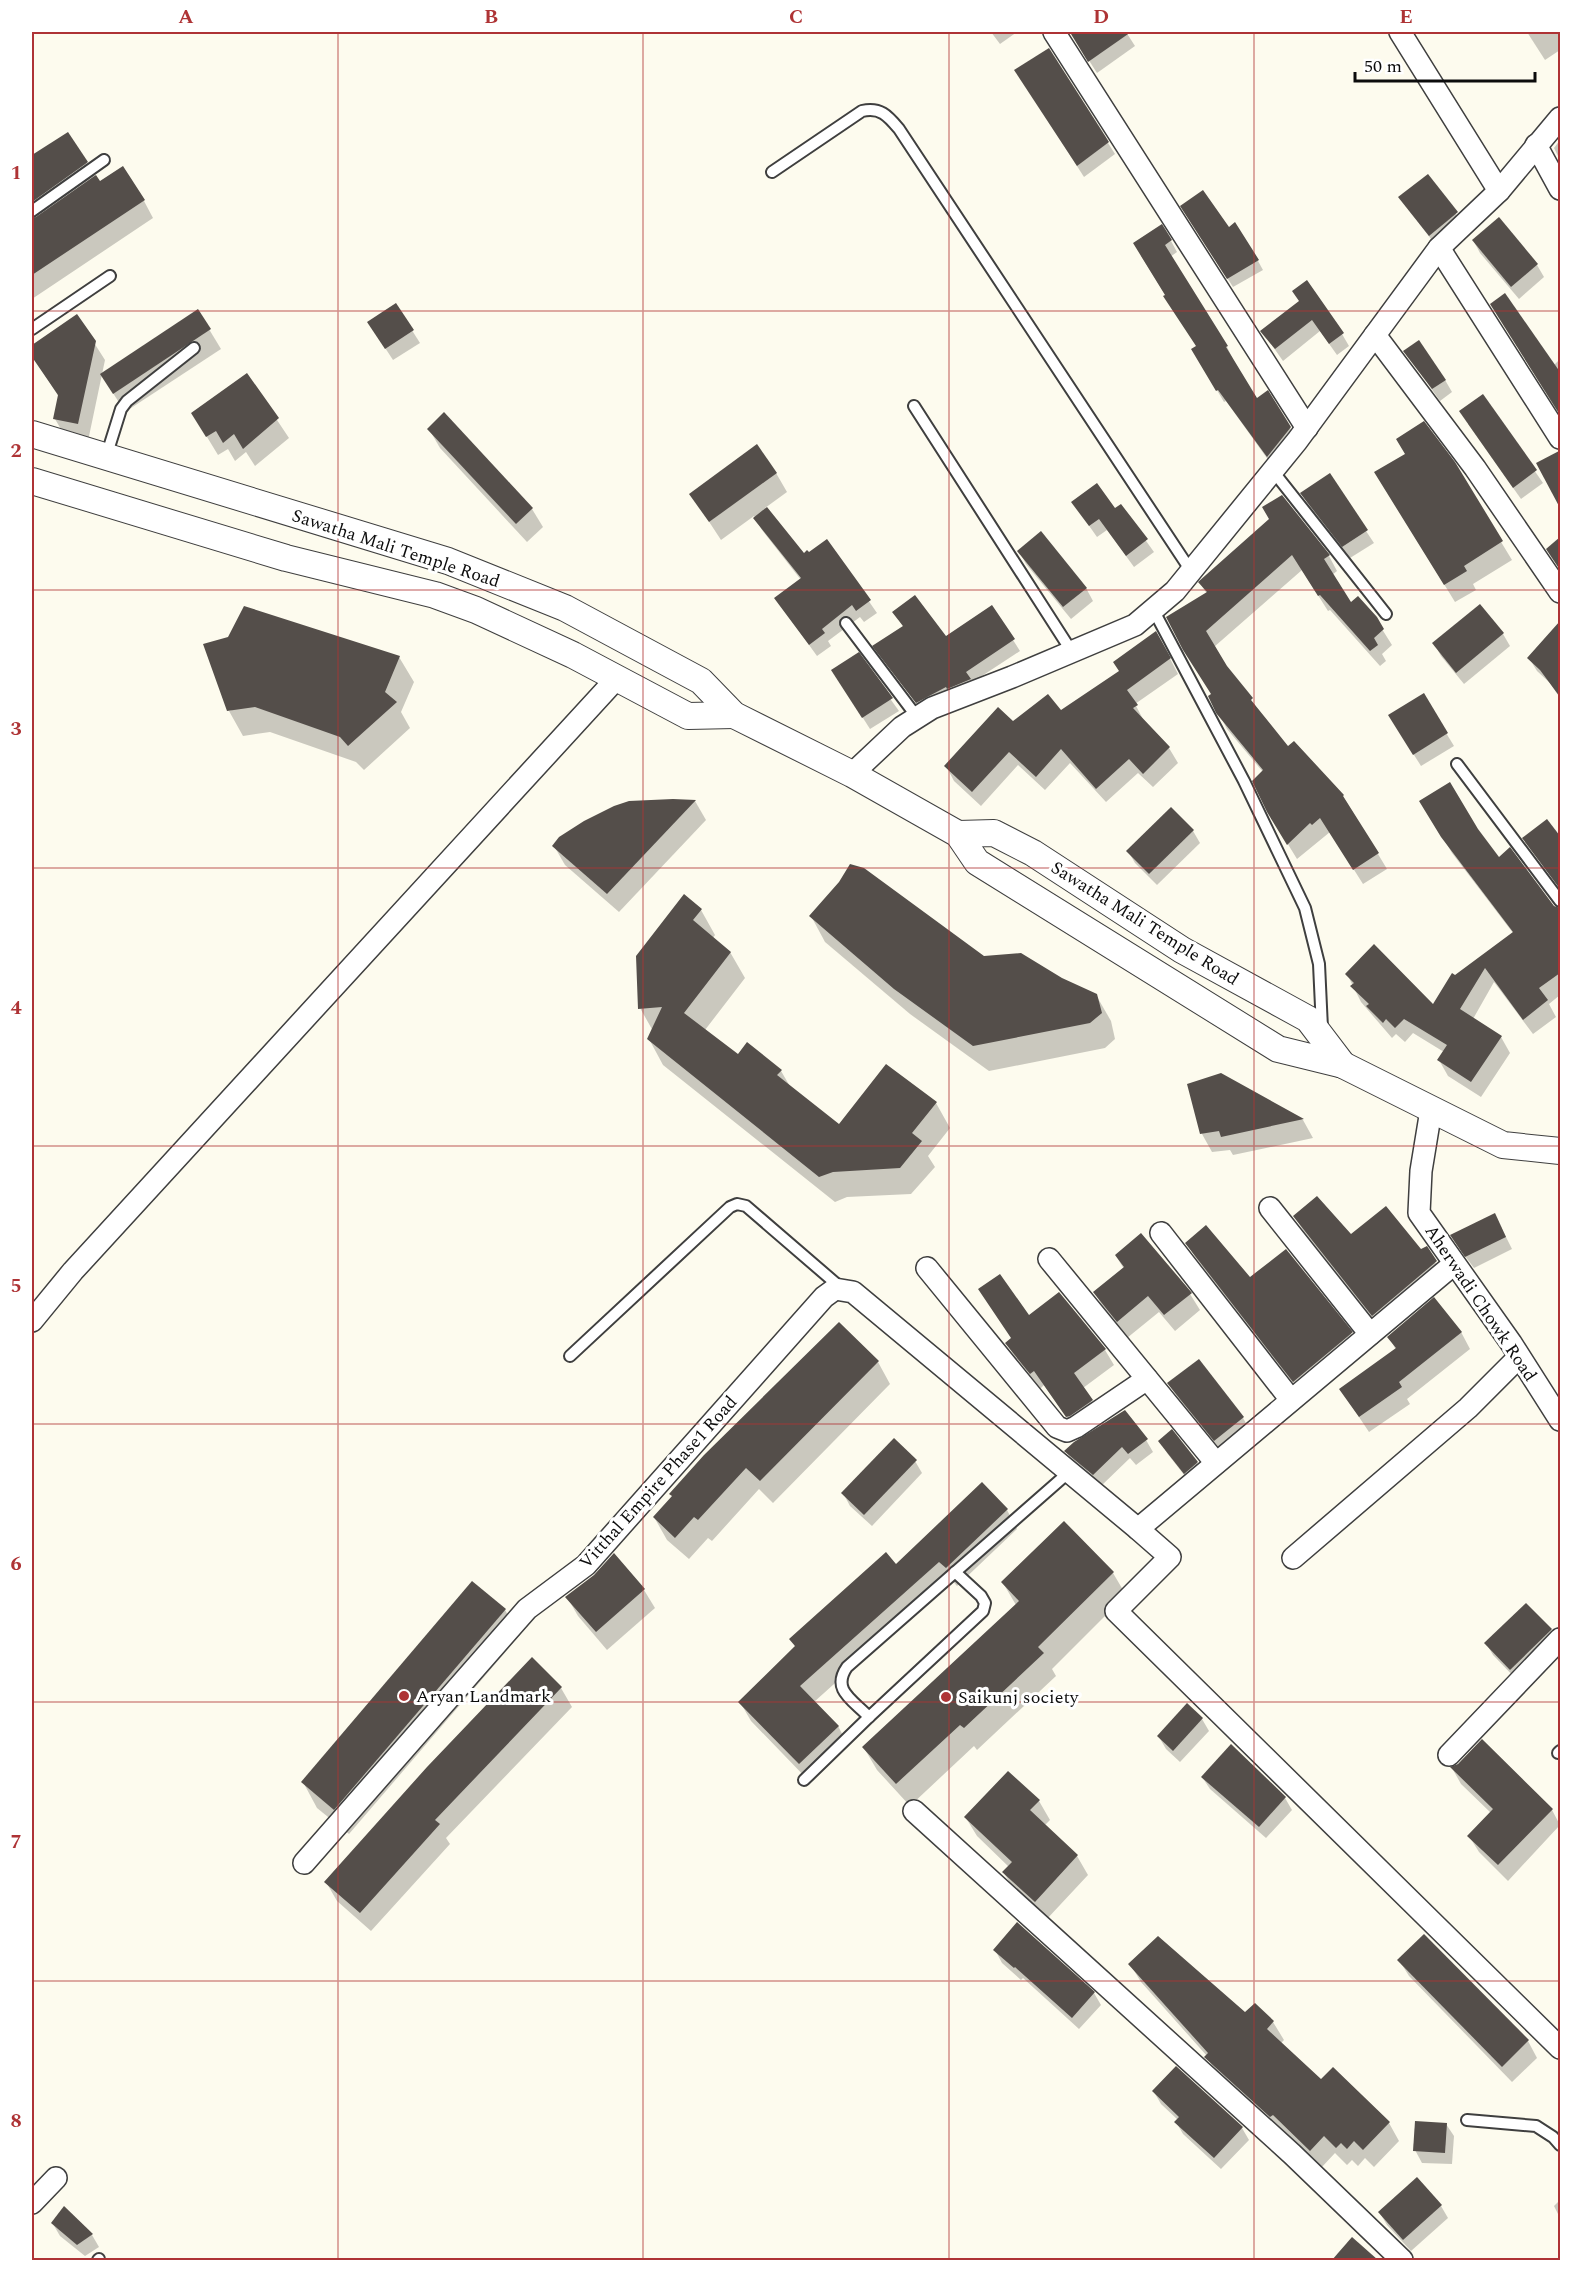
<svg xmlns="http://www.w3.org/2000/svg" width="1592" height="2292" font-family="Spectral,serif">
	<rect width="100%" height="100%" fill="#fdfbee"/>
	<g fill="#0003">
		<polygon points="991,32 1017,32 1000,44"/>
		<polygon points="1076,32 1126,32 1135,46 1097,73 1072,34"/>
		<polygon points="1527,32 1560,32 1560,50 1545,60"/>
		<polygon points="1049,50 1115,154 1084,177 1023,82"/>
		<polygon points="67,134 100,183 144,201 153,218 32,299 33,302 32,303 32,157"/>
		<polygon points="1560,140 1560,160 1554,148"/>
		<polygon points="1428,176 1464,225 1437,247 1400,198"/>
		<polygon points="1187,215 1258,261 1263,270 1233,287"/>
		<polygon points="1498,219 1537,265 1544,277 1519,299 1480,253 1473,240"/>
		<polygon points="1171,241 1177,252 1170,257 1227,347 1233,359 1232,360 1257,400 1290,428 1297,440 1274,468 1226,401 1224,402 1193,350 1198,347 1141,256"/>
		<polygon points="1300,302 1342,334 1349,346 1337,355 1320,331 1283,361 1262,331"/>
		<polygon points="396,305 420,343 393,360 376,334"/>
		<polygon points="198,311 221,349 125,412 113,393"/>
		<polygon points="77,316 105,360 88,441 65,436 55,419 59,397 32,355 32,347"/>
		<polygon points="1499,317 1554,365 1560,359 1560,416"/>
		<polygon points="1405,351 1445,380 1452,392 1440,401"/>
		<polygon points="247,375 289,438 255,466 246,452 235,461 228,449 218,455 193,414"/>
		<polygon points="1483,396 1543,483 1521,499 1468,424"/>
		<polygon points="429,429 532,509 543,527 527,542 440,448"/>
		<polygon points="1560,453 1560,505 1538,463"/>
		<polygon points="1453,463 1512,560 1473,584 1476,590 1455,602 1387,491"/>
		<polygon points="776,473 787,492 765,508 804,555 808,555 827,541 877,613 864,622 860,617 828,641 831,646 817,656 776,599 801,580 762,530 754,516 721,540 691,494"/>
		<polygon points="1302,494 1366,531 1374,543 1350,558 1309,506"/>
		<polygon points="1073,503 1115,510 1121,506 1154,552 1134,567 1107,530 1097,537"/>
		<polygon points="1271,520 1329,556 1337,571 1332,575 1351,604 1375,618 1392,645 1382,654 1386,661 1380,666 1330,610 1328,611 1302,570 1214,647 1226,667 1288,749 1343,796 1387,869 1363,884 1330,832 1297,859 1278,828 1263,772 1227,729 1218,712 1213,694 1168,618 1207,594 1200,583"/>
		<polygon points="1019,551 1086,588 1093,601 1071,619 1026,564"/>
		<polygon points="1479,606 1503,634 1510,646 1464,684 1441,656 1434,643"/>
		<polygon points="894,612 946,638 1013,640 1020,651 924,714 881,657 904,628"/>
		<polygon points="1560,623 1560,698 1550,683 1537,671 1529,658"/>
		<polygon points="1164,647 1178,674 1135,704 1144,721 1169,748 1178,763 1153,787 1138,773 1106,802 1070,763 1045,790 1018,765 981,806 954,781 946,766 1013,723 1060,712"/>
		<polygon points="858,654 899,711 870,729 840,682"/>
		<polygon points="399,657 414,682 401,712 410,728 364,770 356,762 270,732 243,736 229,711"/>
		<polygon points="1423,695 1454,746 1421,766 1397,728"/>
		<polygon points="673,800 695,801 706,820 619,912 565,865 554,846"/>
		<polygon points="1421,801 1477,830 1560,942 1560,995 1549,1004 1556,1017 1533,1034 1494,982 1473,1019 1501,1037 1510,1053 1481,1097 1448,1076 1439,1060 1444,1052 1413,1033 1405,1042 1396,1034 1392,1038 1361,1002 1347,974 1434,1006 1455,976 1513,933 1452,853"/>
		<polygon points="1171,809 1193,831 1200,843 1157,885 1135,863 1128,851"/>
		<polygon points="1547,821 1560,839 1560,889 1524,839"/>
		<polygon points="701,910 715,935 713,938 730,952 745,978 705,1030 738,1056 781,1071 791,1088 839,1126 936,1103 950,1128 928,1156 935,1167 911,1194 847,1197 835,1202 663,1065 649,1039 653,1031 640,1008 637,956"/>
		<polygon points="811,916 983,957 1061,979 1096,995 1111,1021 1115,1039 1105,1048 989,1071 910,1014 825,942"/>
		<polygon points="1221,1075 1303,1120 1313,1138 1233,1155 1230,1150 1212,1152 1202,1134"/>
		<polygon points="1295,1217 1351,1236 1420,1251 1426,1248 1445,1278 1382,1331 1304,1232"/>
		<polygon points="1501,1227 1512,1249 1474,1268 1459,1248"/>
		<polygon points="1187,1243 1351,1333 1359,1347 1302,1395 1195,1257"/>
		<polygon points="1116,1256 1190,1294 1200,1310 1175,1331 1159,1312 1127,1338 1104,1309 1095,1293 1124,1269"/>
		<polygon points="1028,1317 1105,1350 1114,1365 1083,1388 1101,1416 1077,1432 1044,1385 1040,1389 1016,1359 1007,1344"/>
		<polygon points="1461,1332 1470,1349 1407,1399 1410,1404 1369,1432 1341,1390 1396,1350 1389,1337"/>
		<polygon points="1199,1361 1243,1418 1254,1437 1226,1459 1180,1402 1169,1384"/>
		<polygon points="878,1362 890,1384 773,1503 759,1489 712,1541 708,1538 689,1559 667,1540 654,1517 673,1497"/>
		<polygon points="1146,1440 1153,1452 1136,1465 1130,1458 1101,1486 1073,1464 1066,1451"/>
		<polygon points="1160,1441 1197,1463 1204,1475 1192,1485 1167,1453"/>
		<polygon points="915,1461 922,1473 872,1526 850,1506 843,1493"/>
		<polygon points="1007,1510 1017,1529 957,1586 951,1579 814,1702 838,1726 848,1745 810,1782 751,1721 740,1702 796,1648 791,1639 896,1566"/>
		<polygon points="1113,1573 1126,1595 1052,1669 1056,1676 977,1750 974,1746 910,1806 877,1770 864,1748 1016,1605 1003,1583"/>
		<polygon points="644,1590 655,1608 607,1650 578,1616 567,1597"/>
		<polygon points="1526,1605 1551,1630 1558,1643 1518,1681 1493,1655 1486,1643"/>
		<polygon points="505,1610 520,1635 349,1834 317,1808 303,1782"/>
		<polygon points="561,1688 572,1707 446,1838 450,1844 371,1931 337,1901 326,1882"/>
		<polygon points="1202,1719 1209,1731 1180,1762 1166,1749 1159,1737"/>
		<polygon points="1452,1768 1552,1810 1560,1825 1508,1881 1479,1852 1469,1836 1491,1813 1461,1784"/>
		<polygon points="1202,1777 1285,1798 1292,1810 1266,1838 1210,1789"/>
		<polygon points="1039,1801 1050,1820 1044,1826 1077,1856 1088,1875 1046,1920 1015,1891 1004,1873 1009,1867 977,1836 966,1818"/>
		<polygon points="1424,1936 1528,2041 1537,2058 1512,2082 1409,1976 1399,1960"/>
		<polygon points="995,1950 1094,1993 1101,2005 1079,2029 1023,1978 1021,1980 1002,1963"/>
		<polygon points="1130,1964 1246,2014 1255,2005 1273,2022 1284,2040 1281,2043 1321,2081 1389,2123 1399,2141 1374,2167 1365,2158 1358,2166 1352,2160 1347,2165 1335,2153 1321,2168 1284,2132 1281,2134 1216,2075 1207,2056 1141,1982"/>
		<polygon points="1154,2092 1242,2128 1249,2140 1221,2169 1183,2134 1176,2122 1178,2120 1161,2104"/>
		<polygon points="1446,2124 1454,2136 1452,2164 1422,2163 1415,2150"/>
		<polygon points="1560,2200 1560,2218 1554,2206"/>
		<polygon points="1441,2206 1448,2218 1411,2251 1387,2225 1380,2213"/>
		<polygon points="53,2224 92,2235 99,2247 85,2256 60,2236"/>
		<polygon points="1352,2239 1376,2260 1334,2260"/>
	</g>
	<g fill="#544e4a">
		<polygon points="1075,32 1131,32 1088,62 1071,34"/>
		<polygon points="1049,48 1109,142 1077,166 1014,70"/>
		<polygon points="68,132 88,162 32,202 32,155"/>
		<polygon points="123,166 145,200 32,275 32,218 36,217 96,175 100,181"/>
		<polygon points="1428,174 1458,212 1429,236 1398,197"/>
		<polygon points="1203,190 1229,227 1235,222 1259,260 1227,279 1180,206"/>
		<polygon points="1499,217 1538,264 1511,287 1472,240"/>
		<polygon points="1162,224 1172,240 1165,245 1228,346 1226,347 1257,398 1268,390 1291,427 1267,457 1218,390 1216,391 1191,349 1196,346 1163,296 1165,295 1133,243"/>
		<polygon points="1307,280 1344,333 1329,344 1312,320 1275,349 1260,331 1299,301 1292,291"/>
		<polygon points="1505,293 1560,372 1560,415 1490,304"/>
		<polygon points="396,303 414,330 385,349 367,322"/>
		<polygon points="198,309 211,329 113,394 100,374"/>
		<polygon points="77,314 96,341 78,424 53,419 58,395 32,357 32,345"/>
		<polygon points="1419,340 1446,380 1432,389 1403,351"/>
		<polygon points="247,373 279,418 243,449 234,434 223,443 216,431 206,437 191,413"/>
		<polygon points="1483,394 1537,470 1513,488 1459,411"/>
		<polygon points="444,412 533,508 516,524 427,429"/>
		<polygon points="1424,421 1455,462 1503,541 1464,566 1467,571 1444,585 1374,472 1405,454 1396,439"/>
		<polygon points="757,444 777,473 709,522 689,494"/>
		<polygon points="1559,451 1560,451 1560,508 1536,463"/>
		<polygon points="1330,473 1368,530 1342,547 1300,493"/>
		<polygon points="1097,483 1115,508 1121,504 1148,539 1126,556 1099,519 1089,526 1071,502"/>
		<polygon points="1282,495 1330,555 1324,559 1351,602 1358,596 1377,617 1384,629 1374,638 1378,645 1370,651 1320,595 1318,596 1292,555 1206,631 1227,666 1253,698 1251,700 1288,746 1294,741 1344,795 1343,796 1379,853 1353,870 1320,818 1312,825 1310,823 1287,845 1267,812 1252,781 1263,770 1216,713 1208,696 1211,694 1183,650 1166,617 1207,592 1198,582 1269,519 1262,507"/>
		<polygon points="767,507 804,553 807,550 809,552 827,539 871,600 856,611 852,605 822,629 825,633 809,645 774,598 801,578 753,518"/>
		<polygon points="1041,531 1087,588 1063,607 1017,551"/>
		<polygon points="1560,537 1560,570 1546,549"/>
		<polygon points="915,595 946,636 992,605 1015,639 966,672 971,679 947,689 946,687 916,703 872,646 903,626 892,612"/>
		<polygon points="1480,604 1504,633 1456,673 1432,643"/>
		<polygon points="244,606 400,656 385,692 397,702 348,746 340,737 255,707 227,711 203,644 228,637"/>
		<polygon points="1560,621 1560,697 1540,670 1527,658"/>
		<polygon points="1156,631 1171,658 1127,690 1138,705 1133,708 1170,747 1143,774 1129,759 1096,789 1061,749 1036,777 1009,752 972,792 944,766 998,707 1013,721 1048,694 1061,710 1119,671 1113,662"/>
		<polygon points="859,652 893,698 862,718 831,670"/>
		<polygon points="1424,693 1448,733 1413,755 1388,715"/>
		<polygon points="1450,782 1478,829 1499,857 1510,847 1554,906 1560,908 1560,973 1539,988 1548,1000 1523,1020 1485,968 1460,1009 1502,1036 1471,1082 1437,1060 1447,1045 1404,1019 1395,1028 1386,1019 1383,1023 1366,1006 1369,1004 1350,986 1354,983 1345,974 1374,944 1433,1004 1452,973 1455,975 1513,932 1441,837 1419,801"/>
		<polygon points="673,799 696,800 607,894 552,846 559,837 584,821 614,806 629,801"/>
		<polygon points="1171,807 1194,830 1149,874 1126,851"/>
		<polygon points="1547,819 1560,836 1560,889 1522,838"/>
		<polygon points="850,864 864,868 984,956 1021,953 1062,978 1097,994 1102,1013 1090,1023 973,1046 894,989 809,916 839,882"/>
		<polygon points="684,894 702,909 693,920 731,952 684,1013 738,1054 747,1042 782,1070 777,1075 839,1124 886,1064 937,1102 912,1133 922,1141 900,1168 833,1172 819,1177 647,1039 662,1007 638,1009 636,956"/>
		<polygon points="1221,1073 1304,1119 1221,1137 1219,1131 1200,1134 1187,1084"/>
		<polygon points="1317,1196 1351,1234 1386,1206 1421,1249 1427,1246 1437,1261 1372,1316 1293,1216"/>
		<polygon points="1495,1213 1506,1237 1465,1257 1450,1235"/>
		<polygon points="1206,1225 1250,1277 1286,1249 1353,1332 1293,1382 1185,1243"/>
		<polygon points="1141,1233 1192,1293 1164,1315 1148,1296 1117,1322 1093,1292 1124,1267 1115,1255"/>
		<polygon points="1000,1274 1029,1315 1059,1292 1106,1349 1074,1373 1093,1400 1070,1416 1066,1417 1034,1371 1030,1374 1005,1343 1011,1338 978,1289"/>
		<polygon points="1434,1297 1462,1332 1399,1382 1402,1387 1359,1417 1339,1389 1396,1348 1387,1337"/>
		<polygon points="839,1322 879,1361 760,1481 746,1468 698,1520 694,1517 675,1538 653,1517 672,1496 669,1494 704,1455"/>
		<polygon points="1199,1359 1244,1417 1214,1441 1167,1383"/>
		<polygon points="1125,1410 1148,1439 1128,1454 1122,1447 1093,1475 1064,1451 1074,1442"/>
		<polygon points="1172,1429 1198,1462 1184,1474 1158,1441"/>
		<polygon points="894,1438 917,1460 864,1515 841,1493"/>
		<polygon points="982,1482 1008,1509 946,1568 939,1562 800,1686 839,1726 799,1764 738,1702 795,1646 789,1639 886,1552 896,1564"/>
		<polygon points="1064,1521 1114,1572 1038,1647 1044,1653 964,1728 960,1725 896,1784 862,1747 1019,1601 1001,1582"/>
		<polygon points="614,1553 645,1589 596,1632 565,1597 594,1575"/>
		<polygon points="472,1581 506,1609 334,1810 301,1782"/>
		<polygon points="1526,1603 1552,1629 1510,1670 1484,1643"/>
		<polygon points="532,1657 562,1687 435,1820 440,1824 360,1913 324,1882 427,1767"/>
		<polygon points="1187,1703 1203,1718 1173,1751 1157,1736"/>
		<polygon points="1482,1739 1553,1809 1498,1865 1467,1836 1493,1809 1450,1767 1458,1764"/>
		<polygon points="1231,1744 1286,1797 1259,1827 1201,1777"/>
		<polygon points="1008,1771 1040,1800 1030,1810 1078,1855 1035,1902 1002,1872 1012,1862 964,1817"/>
		<polygon points="1017,1922 1095,1992 1072,2018 1015,1967 1014,1968 993,1950"/>
		<polygon points="1424,1934 1529,2040 1502,2067 1397,1960"/>
		<polygon points="1158,1936 1245,2012 1255,2003 1274,2021 1267,2029 1321,2079 1333,2067 1390,2122 1363,2150 1354,2141 1347,2149 1341,2143 1336,2148 1324,2136 1310,2151 1273,2115 1270,2117 1204,2057 1208,2053 1128,1964"/>
		<polygon points="1176,2066 1243,2127 1214,2158 1174,2122 1179,2117 1152,2091"/>
		<polygon points="1415,2121 1447,2123 1445,2153 1413,2151"/>
		<polygon points="1417,2177 1442,2205 1403,2240 1378,2212"/>
		<polygon points="64,2206 93,2234 77,2245 51,2223"/>
		<polygon points="1352,2237 1378,2260 1332,2260"/>
	</g>
	<g fill="none" stroke-linecap="round" stroke-linejoin="round">
		<g stroke="#3f3f3f" stroke-width="14">
			<g id="service">
				<path d="M 772,172 L 862,111 C 881,107 888,116 899,129 L 1191,571"/>
				<polyline points="32,211 104,160"/>
				<polyline points="32,329 110,276"/>
				<polyline points="914,406 1072,652"/>
				<polyline points="106,457 121,409 127,401 194,348"/>
				<polyline points="1273,471 1386,614"/>
				<polyline points="1154,611 1244,781 1305,908 1319,964 1322,1028"/>
				<polyline points="846,623 917,717"/>
				<polyline points="1457,764 1560,901"/>
				<polyline points="570,1356 730,1207 737,1204 746,1206 840,1287"/>
				<path d="M 869,1717 C 853,1700 831,1690 847,1667 L 1068,1473"/>
				<polyline points="1558,1753 1560,1751"/>
				<polyline points="804,1780 869,1717 983,1611 985,1603 981,1596 955,1572"/>
				<polyline points="1467,2120 1536,2126 1553,2137 1560,2145"/>
				<polyline points="98,2260 99,2259"/>
			</g>
		</g>
		<g stroke="#3f3f3f" stroke-width="24">
			<g id="minor">
				<polyline points="1054,32 1307,428"/>
				<polyline points="1400,32 1499,191"/>
				<polyline points="1536,145 1560,189"/>
				<polyline points="1439,248 1560,438"/>
				<polyline points="1375,335 1475,468 1560,592"/>
				<polyline points="852,774 902,727 932,708 1012,677 1135,625 1175,591 1297,441 1439,248 1499,191 1560,118"/>
				<polyline points="1431,1110 1421,1171 1419,1213 1511,1343 1560,1420"/>
				<polyline points="1270,1208 1370,1334"/>
				<polyline points="1161,1233 1291,1400"/>
				<polyline points="1049,1259 1216,1463"/>
				<polyline points="1454,1264 1138,1529 1170,1557 1116,1611 1560,2048"/>
				<polyline points="927,1268 1057,1427 1067,1431 1076,1427 1147,1379"/>
				<polyline points="32,1321 73,1271 617,678"/>
				<polyline points="1293,1558 1468,1408 1519,1357"/>
				<polyline points="1449,1755 1560,1639"/>
				<polyline points="914,1811 1292,2154 1402,2260"/>
				<polyline points="304,1863 527,1609 586,1565 824,1297 835,1289 853,1292 1138,1529"/>
				<polyline points="32,2203 56,2178"/>
			</g>
		</g>
		<g stroke="#3f3f3f" stroke-width="28">
			<g id="tertiary">
				<polyline points="32,434 448,561 565,608 701,681 734,715 852,774 958,834 977,862 1278,1049 1343,1065 1503,1145 1560,1151"/>
				<polyline points="32,481 286,558 435,595 476,610 573,655 688,716 734,715"/>
				<polyline points="958,834 994,833 1033,853 1182,950 1308,1019 1343,1065"/>
			</g>
		</g>
		<use href="#service" stroke="#fff" stroke-width="10"/>
		<use href="#minor" stroke="#fff" stroke-width="21"/>
		<use href="#tertiary" stroke="#fff" stroke-width="26"/>
	</g>
	<path fill="none" stroke="#ae3335" stroke-width="1.5" stroke-opacity="0.55" d="M 338,32 L 338,2260M 643,32 L 643,2260M 949,32 L 949,2260M 1254,32 L 1254,2260M 32,311 L 1560,311M 32,590 L 1560,590M 32,868 L 1560,868M 32,1146 L 1560,1146M 32,1424 L 1560,1424M 32,1702 L 1560,1702M 32,1981 L 1560,1981"/>
	<g fill="#ae3335" stroke="#fff" stroke-width="2">
		<circle cx="404" cy="1696" r="6"/>
		<circle cx="946" cy="1697" r="6"/>
	</g>
	<g text-anchor="middle" stroke-width="6" stroke-linejoin="round" paint-order="stroke">
		<g font-size="18" fill="#0c0c0c" stroke="#fff">
			<text transform="translate(396 548) rotate(18)" y="6">Sawatha Mali Temple Road</text>
			<text transform="translate(1145 923) rotate(32)" y="6">Sawatha Mali Temple Road</text>
			<text transform="translate(1481 1303) rotate(56)" y="6">Aherwadi Chowk Road</text>
			<text transform="translate(658 1482) rotate(-48)" y="6">Vitthal Empire Phase1 Road</text>
		</g>
		<g font-size="18" fill="#0c0c0c" stroke="#fff" text-anchor="start">
			<text x="416" y="1702">Aryan Landmark</text>
			<text x="958" y="1703">Saikunj society</text>
		</g>
	</g>
	<rect width="1592" height="2292" fill="none" stroke="#ffffff" stroke-width="66"/>
	<path d="M1355 72v9h180v-9" fill="none" stroke="#0c0c0c" stroke-width="3"/>
	<text x="1364" y="72" font-size="18" fill="#0c0c0c" stroke="#ffffff" stroke-width="4.5" paint-order="stroke">50 m</text>
	<rect x="33" y="33" width="1526" height="2226" fill="none" stroke="#ae3335" stroke-width="2"/>
	<g font-size="20" text-anchor="middle" font-weight="bold" fill="#ae3335">
		<text x="186" y="23">A</text>
		<text x="491" y="23">B</text>
		<text x="796" y="23">C</text>
		<text x="1101" y="23">D</text>
		<text x="1406" y="23">E</text>
		<text x="16" y="179">1</text>
		<text x="16" y="457">2</text>
		<text x="16" y="735">3</text>
		<text x="16" y="1014">4</text>
		<text x="16" y="1292">5</text>
		<text x="16" y="1570">6</text>
		<text x="16" y="1848">7</text>
		<text x="16" y="2127">8</text>
	</g>
</svg>
